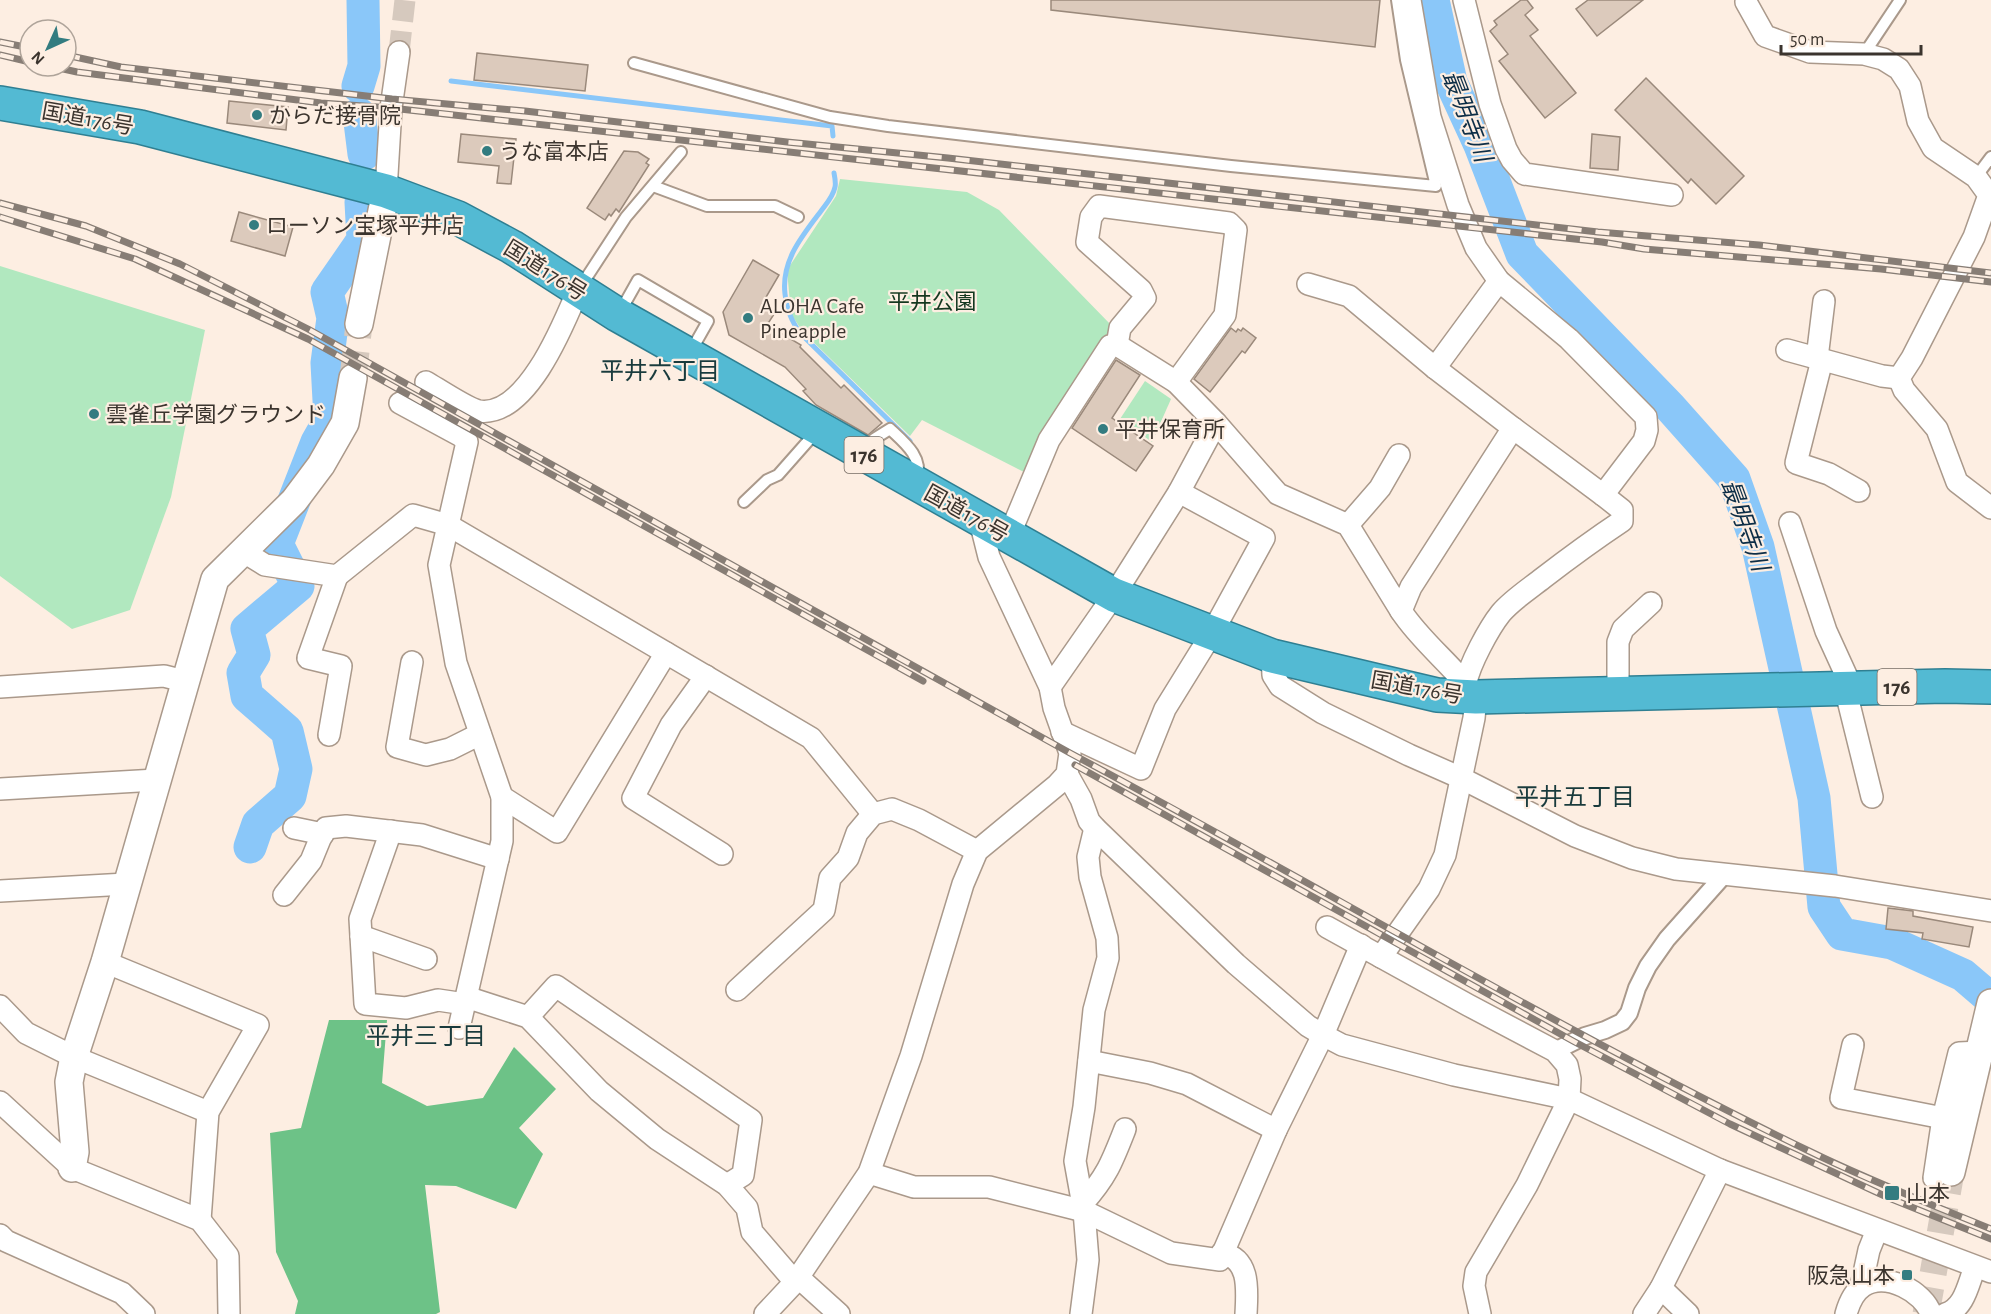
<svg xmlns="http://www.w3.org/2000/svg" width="1991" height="1314" font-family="'Alegreya Sans','Noto Sans JP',sans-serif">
	<rect width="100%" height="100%" fill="#fdeee2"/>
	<g fill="#b1e8bf">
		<polygon points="840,179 967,192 999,210 1112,326 1040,438 1026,473 922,420 910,436 803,332 791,314 787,270 836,196"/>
		<polygon points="0,266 205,330 171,497 130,610 72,629 0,576"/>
		<polygon points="1145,381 1171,399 1152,442 1120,419"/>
	</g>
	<polygon fill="#6dc287" points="329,1020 387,1020 382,1083 427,1106 483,1098 514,1047 556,1089 519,1128 543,1154 516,1209 456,1186 425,1185 440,1312 436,1314 295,1314 298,1301 276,1252 270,1133 301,1128"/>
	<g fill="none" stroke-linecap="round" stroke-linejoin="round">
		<g stroke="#8ac7f9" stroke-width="5">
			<polyline points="451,81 832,126 833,136"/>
			<path d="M 834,173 C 835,178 836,183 835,187 C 833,197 826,204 821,211 C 802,236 781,261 785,294 C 787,310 791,320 800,333 L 910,441"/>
		</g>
		<g stroke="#8ac7f9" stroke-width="33">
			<polyline points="1433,0 1451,82 1480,145 1522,254 1670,407 1734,479 1758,547 1814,798 1824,907 1842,934 1892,943 1963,975 1991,999"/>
			<polyline points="358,86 364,66 363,0"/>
			<polyline points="359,114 364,154"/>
			<polyline points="250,847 258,824 290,796 296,769 287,731 247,696 243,673 254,655 247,629 298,586 277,544 317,442 330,419 327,363 333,318 327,292 363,240 361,202"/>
		</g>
	</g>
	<g fill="#dccabc" stroke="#9a897b" stroke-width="1.5">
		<polygon points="1051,0 1380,0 1375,47 1051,10"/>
		<polygon points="1521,0 1527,0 1533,8 1525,15 1538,30 1530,36 1576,93 1545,118 1499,61 1508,54 1490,31 1497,25 1494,21"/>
		<polygon points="1588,0 1643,0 1597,36 1576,9"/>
		<polygon points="477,53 588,65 585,91 474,80"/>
		<polygon points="1646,78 1744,176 1716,204 1691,179 1688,183 1615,110"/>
		<polygon points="229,101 288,107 286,130 227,123"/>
		<polygon points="461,134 516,139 511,184 497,183 499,166 458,162"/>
		<polygon points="1592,134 1620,137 1618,170 1590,168"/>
		<polygon points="624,151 638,152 649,159 646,163 649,165 619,212 616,209 611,216 609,214 605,220 587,208"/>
		<polygon points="239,212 293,227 285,256 231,241"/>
		<polygon points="753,260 779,275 762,304 776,311 767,325 801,345 800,347 841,388 844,385 882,423 868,435 816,405 803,391 806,389 785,367 729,335 723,312"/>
		<polygon points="1231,328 1236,332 1238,329 1241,331 1243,328 1256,338 1245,353 1242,351 1210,392 1194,379"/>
		<polygon points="1116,360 1140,375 1112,418 1153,446 1136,471 1072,428"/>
		<polygon points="1888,908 1913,911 1913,916 1973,927 1969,947 1922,939 1923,933 1886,929"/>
	</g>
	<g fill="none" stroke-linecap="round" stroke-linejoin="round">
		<polyline stroke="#d6c9be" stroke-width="21" stroke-dasharray="21 10" stroke-linecap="butt" points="399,52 405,0"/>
		<g stroke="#d6c9be" stroke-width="27" stroke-dasharray="27 14" stroke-linecap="butt">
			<polyline points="353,378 359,324"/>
			<polyline points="1926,1314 1951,1172"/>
		</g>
		<g stroke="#aa998b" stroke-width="14">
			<g id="service">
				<polyline points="1864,54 1900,0"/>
				<polyline points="634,63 830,117 888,126 1231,166 1436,186 1406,60 1397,0"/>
				<polyline points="1976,177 1991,157"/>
				<polyline points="653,186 707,206 775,206 798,217"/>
				<polyline points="581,286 626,217 681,152"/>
				<polyline points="620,312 638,280 708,321 691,351"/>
				<path d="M 866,452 L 874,439 L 890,429 C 905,443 923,457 917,479"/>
				<polyline points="744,502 767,480 778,475 816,432"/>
			</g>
		</g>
		<g stroke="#aa998b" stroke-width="20">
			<polyline id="pedestrian" points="1555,1051 1585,1036 1605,1030 1622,1022 1629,1013 1637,988 1648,966 1667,939 1724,875"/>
		</g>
		<g stroke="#aa998b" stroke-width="24">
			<g id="minor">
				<polyline points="1464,0 1490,104 1506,149 1512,160 1524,174 1672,195"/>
				<polyline points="1746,2 1765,36 1810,52 1864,54 1883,59 1899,69 1910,86 1918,121 1933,148 1976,177 1989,195 1974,237 1912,358 1899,378 1904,390 1937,429 1957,482 1991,508"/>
				<polyline points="386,191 391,108 399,52"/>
				<polyline points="1308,284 1349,296 1435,368 1513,428"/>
				<polyline points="1117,345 1120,328 1145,298 1141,290 1087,242 1091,217 1099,206 1229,223 1236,230 1225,315 1176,382"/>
				<polyline points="1787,350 1882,376 1899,378"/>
				<polyline points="1817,358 1824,301"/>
				<polyline points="1822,360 1796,463 1829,474 1859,491"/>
				<polyline points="1435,368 1499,281"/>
				<path d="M 426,382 C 438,389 468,409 479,411 C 526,418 563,326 578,290"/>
				<polyline points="400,403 461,436 467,442 439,565 456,663 502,797 502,841 459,1028"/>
				<polyline points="1790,523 1826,631 1852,688"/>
				<polyline points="1348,525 1380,488 1399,455"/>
				<polyline points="1009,536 1049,440 1110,346 1117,345 1176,382 1216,423 1278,494 1348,525 1401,611"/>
				<polyline points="244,552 265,565 337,576 413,515 448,525 811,738 873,814"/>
				<polyline points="1272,656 1273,675 1280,686 1323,713 1409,755 1461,778 1575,836 1632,858 1676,869 1835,886 1991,911"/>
				<polyline points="412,662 397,747 426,755 450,749 480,734"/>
				<polyline points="706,676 671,725 633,798 722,854"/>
				<path d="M 1466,683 C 1469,665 1489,628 1501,613 C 1512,600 1529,589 1543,578 C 1569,558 1595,539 1622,521 L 1622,510 L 1603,495"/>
				<polyline points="0,687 164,676 184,681"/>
				<polyline points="1050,687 1114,595 1179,492 1216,423"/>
				<polyline points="1845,688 1872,797"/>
				<polyline points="1618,694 1618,642 1623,629 1651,603"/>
				<polyline points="1062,732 1141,769 1165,709 1212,633 1264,538 1179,492"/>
				<polyline points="329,735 341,666 308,658 337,576"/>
				<polyline points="1067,774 1081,799 1089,821 1095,828 1236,964 1308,1026 1323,1035 1342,1045 1454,1075 1569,1099 1720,1170 1991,1272"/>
				<polyline points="0,789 156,780"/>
				<polyline points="502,797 557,832 666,653"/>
				<polyline points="294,828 323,834"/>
				<polyline points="391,831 360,919 365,1004 406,1008 438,1000 465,1004"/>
				<polyline points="0,891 126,884"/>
				<polyline points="284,895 311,861 320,839 326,828 346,826 422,835 498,859"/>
				<polyline points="1327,927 1468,1005 1555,1051 1567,1065 1570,1079 1569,1099 1527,1185 1476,1272 1474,1286 1480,1314"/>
				<polyline points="361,936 426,959"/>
				<path d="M 1381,957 L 1429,889 L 1445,855 L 1474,718 L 1476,697 C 1454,666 1422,643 1401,611 L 1411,587 L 1513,428 L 1603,495 L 1644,441 L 1647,430 L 1646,417 L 1569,339 L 1499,281 L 1476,248 L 1458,205 L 1430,117 L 1410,0"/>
				<polyline points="105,962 258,1025 208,1112 200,1220"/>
				<polyline points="737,990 824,910 830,878 848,858 857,833 873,814 892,809 919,820 977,851"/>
				<polyline points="466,997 528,1017 599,1091 657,1139 727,1185 747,1208 752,1232 795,1282"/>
				<polyline points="0,1006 26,1033 74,1057 208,1112"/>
				<polyline points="528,1017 556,986 751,1120 743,1175 727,1185"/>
				<polyline points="1853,1045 1841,1098 1943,1118"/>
				<polyline points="1089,1061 1150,1073 1187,1084 1276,1130"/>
				<polyline points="0,1102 72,1168 200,1220 228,1256 229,1314"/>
				<polyline points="869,1173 914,1187 989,1187 1084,1211 1171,1253 1220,1260 1276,1130 1323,1035 1361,945"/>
				<polyline points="1934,1178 1943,1118 1959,1053 1980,1052"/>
				<path d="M 1083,1203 C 1107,1176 1112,1162 1125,1129"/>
				<polyline points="0,1235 6,1241 122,1293 144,1314"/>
				<path d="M 1222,1253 C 1251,1259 1247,1291 1246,1314"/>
				<polyline points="798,1277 839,1314"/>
				<polyline points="1861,1287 1869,1250 1877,1230"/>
				<polyline points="1661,1288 1688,1314"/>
				<polyline points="765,1314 795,1282 869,1173 911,1056 963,884 977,851 1057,785 1067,774 1070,753 1054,708 1050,687 989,557 980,521"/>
				<polyline points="1081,1314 1088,1260 1084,1211 1075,1161 1084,1107 1094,1010 1108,958 1107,938 1090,877 1088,857 1095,828"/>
				<polyline points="1644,1314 1661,1288 1720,1170"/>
				<path d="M 1846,1314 C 1849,1303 1854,1292 1863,1286 C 1886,1271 1924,1292 1931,1314"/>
				<path d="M 1945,1314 C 1965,1308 1968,1284 1975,1267"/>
			</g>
		</g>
		<g stroke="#aa998b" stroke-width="30">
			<g id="tertiary">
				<polyline points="359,324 386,191"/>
				<polyline points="72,1168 75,1152 69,1082 74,1057 105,962 215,579 294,501 321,465 345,423 353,378"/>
				<polyline points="1951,1172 1991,1003"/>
			</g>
		</g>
		<g stroke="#2f7f92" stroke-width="36">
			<polyline id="trunk" points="0,103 140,127 386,191 458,218 512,247 618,315 1114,595 1272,656 1437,695 1476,697 1945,686 1991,687"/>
		</g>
		<use href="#service" stroke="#fff" stroke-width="10"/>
		<use href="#pedestrian" stroke="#fff" stroke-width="16"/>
		<use href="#minor" stroke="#fff" stroke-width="21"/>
		<use href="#tertiary" stroke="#fff" stroke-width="27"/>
		<use href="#trunk" stroke="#53bad3" stroke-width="33"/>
		<g stroke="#877d75" stroke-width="7">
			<g id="rail">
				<polyline points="0,42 30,48"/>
				<polyline points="0,55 30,62"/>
				<polyline points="66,55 121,67 392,99 525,111 787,142 948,158 1598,232 1759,245 1991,273"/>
				<polyline points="50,66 77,72 321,103 391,108 1602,242 1644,249 1881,269 1991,282"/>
				<path d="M 0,203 L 86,226 L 180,264 L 308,329 L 1070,753 C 1316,884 1557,1029 1809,1151 C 1868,1180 1930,1204 1991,1229"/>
				<polyline points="0,217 135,259 308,339 923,681"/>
				<polyline points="1075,765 1573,1041 1730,1124 1889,1198 1991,1239"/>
			</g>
		</g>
		<use href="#rail" stroke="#fdeee2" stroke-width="4.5" stroke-dasharray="14" stroke-linecap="butt"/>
	</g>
	<g fill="#337c80" stroke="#fdeee2" stroke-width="2">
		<circle cx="257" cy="115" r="6"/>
		<circle cx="487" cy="151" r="6"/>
		<circle cx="254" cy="225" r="6"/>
		<circle cx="748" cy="318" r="6"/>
		<circle cx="94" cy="414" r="6"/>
		<circle cx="1103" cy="429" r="6"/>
		<rect x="1884" y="1185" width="16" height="16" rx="3"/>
		<rect x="1901" y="1269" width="12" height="12" rx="3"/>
	</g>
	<g text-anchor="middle" stroke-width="4.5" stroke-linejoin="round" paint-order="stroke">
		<g fill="#fdeee2" stroke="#756c64" stroke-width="1.5">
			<rect x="844.5" y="437" width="39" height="36" rx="4.5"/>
			<rect x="1877.5" y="669" width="39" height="36" rx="4.5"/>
		</g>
		<g font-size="21" font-weight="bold" fill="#3b342e">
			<text x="864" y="462">176</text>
			<text x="1897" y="694">176</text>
		</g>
		<g font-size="22" fill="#3b342e" stroke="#fdeee2" text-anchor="start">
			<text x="269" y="123">からだ接骨院</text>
			<text x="499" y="159">うな富本店</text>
			<text x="266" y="233">ローソン宝塚平井店</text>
			<text x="760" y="313">ALOHA Cafe<tspan x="760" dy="25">Pineapple</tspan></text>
			<text x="106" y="422">雲雀丘学園グラウンド</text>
			<text x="1115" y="437">平井保育所</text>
			<text x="1906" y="1201">山本</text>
			<text x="1895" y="1283" text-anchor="end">阪急山本</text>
		</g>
		<g font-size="22" fill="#3b342e" stroke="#fdeee2">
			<text transform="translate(88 118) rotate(10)" y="8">国道176号</text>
			<text transform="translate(546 270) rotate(32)" y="8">国道176号</text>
			<text transform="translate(967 513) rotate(29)" y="8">国道176号</text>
			<text transform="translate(1417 687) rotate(10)" y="8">国道176号</text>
		</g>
		<g font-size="22" fill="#13371f" stroke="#fdeee2">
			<text x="932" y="309">平井公園</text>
		</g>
		<g font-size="24" font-style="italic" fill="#0d2e47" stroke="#fdeee2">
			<text transform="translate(1467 116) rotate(69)" y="8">最明寺川</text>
			<text transform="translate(1745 525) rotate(70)" y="8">最明寺川</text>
		</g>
		<g font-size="24" fill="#193b3d" stroke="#fdeee2">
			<text x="660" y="379">平井六丁目</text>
			<text x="1575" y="805">平井五丁目</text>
			<text x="426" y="1044">平井三丁目</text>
		</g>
	</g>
	<g transform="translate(48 48) rotate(225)"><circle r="28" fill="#fdeee2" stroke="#afa49a" stroke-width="1.5"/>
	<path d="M0-4.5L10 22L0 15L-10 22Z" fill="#337c80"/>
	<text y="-9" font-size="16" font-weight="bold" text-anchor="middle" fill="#3b342e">N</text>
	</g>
	<path d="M1781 45v9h140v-9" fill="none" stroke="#3b342e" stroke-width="3"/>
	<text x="1790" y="45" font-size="18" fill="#3b342e" stroke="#fdeee2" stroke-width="4.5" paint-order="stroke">50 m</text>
</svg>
